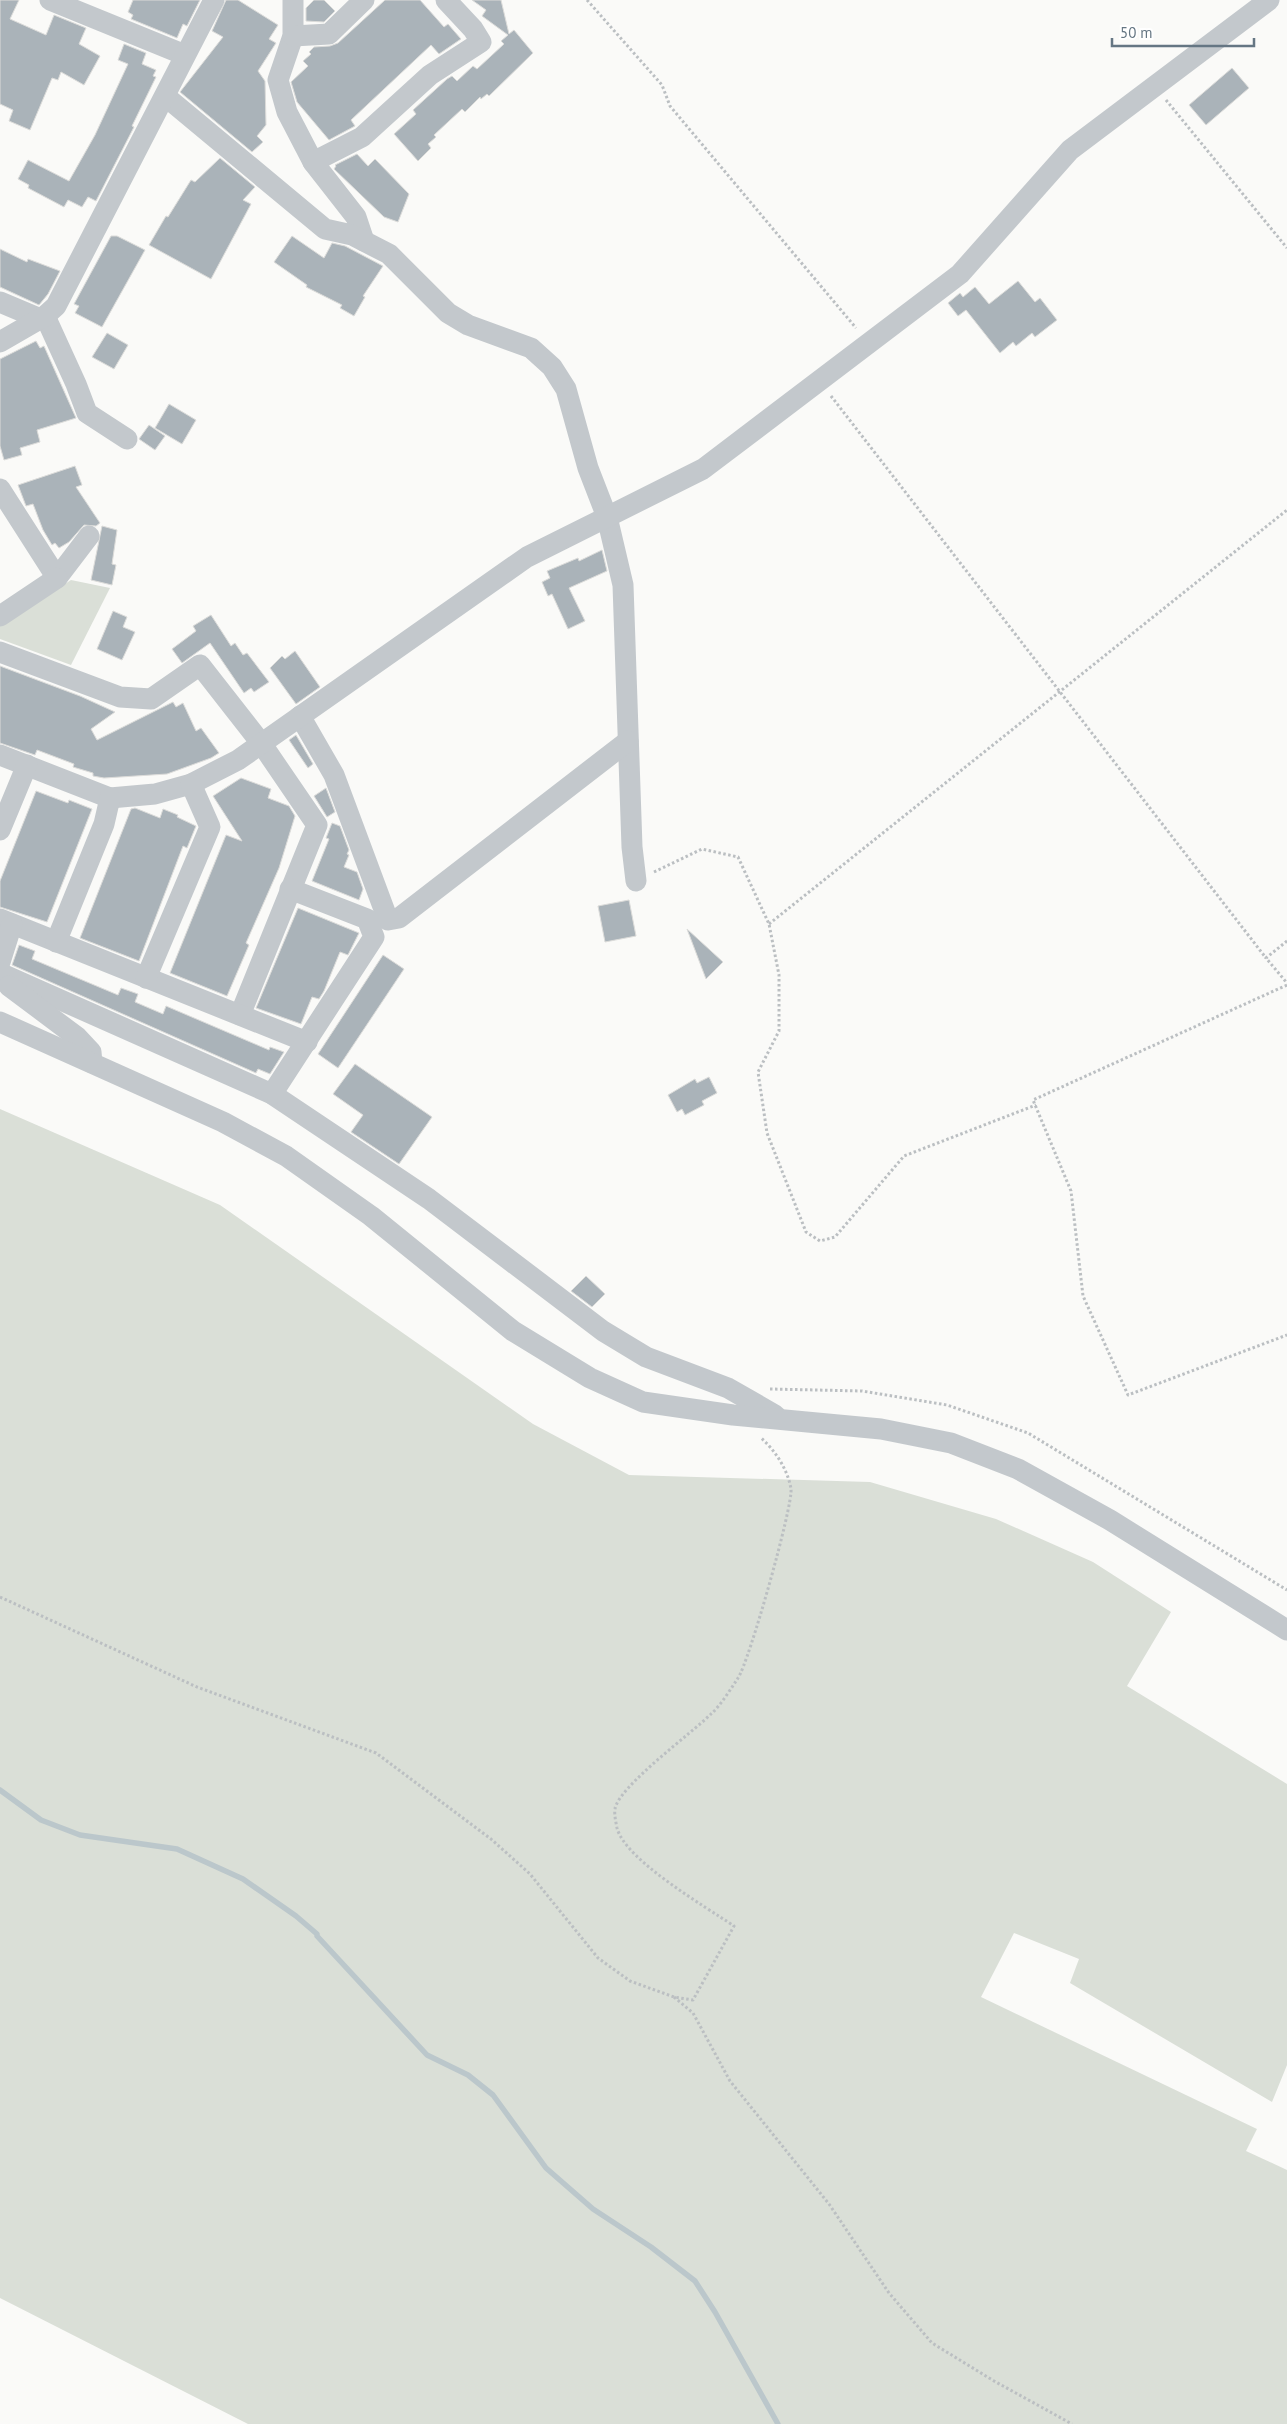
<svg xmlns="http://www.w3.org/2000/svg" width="1287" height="2424" font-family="'PT Sans',sans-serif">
	<rect width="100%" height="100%" fill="#fafaf8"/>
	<g fill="#dadfd7">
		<polygon points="71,580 110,588 71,665 0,639 0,626"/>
		<polygon points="0,1109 220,1205 533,1424 629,1475 870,1482 996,1519 1093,1562 1171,1612 1127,1686 1287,1784 1287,2065 1272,2102 1070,1983 1079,1959 1014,1933 981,1997 1257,2129 1246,2151 1287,2170 1287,2424 248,2424 0,2298"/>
	</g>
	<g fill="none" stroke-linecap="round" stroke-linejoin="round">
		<polyline stroke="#bbc7cb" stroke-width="5.5" points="0,1790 41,1820 80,1835 177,1849 243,1879 296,1916 317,1934 317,1936 427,2055 468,2075 493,2095 546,2168 593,2209 651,2247 695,2281 715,2312 778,2424"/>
	</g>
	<g fill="#aab3b9" stroke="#dcdcda">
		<polygon points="0,0 19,0 10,19 46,35 54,15 86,28 79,44 100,56 84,85 61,72 58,80 52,78 30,130 9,121 13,110 0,104"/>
		<polygon points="133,0 200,0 187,26 183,24 177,38 131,19 133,15 128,12"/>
		<polygon points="226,0 238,0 278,25 269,39 276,43 258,71 265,81 266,125 257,136 263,142 252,152 180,92 223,37 212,31"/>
		<polygon points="314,0 324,0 335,11 324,22 306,21 306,8"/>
		<polygon points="385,0 420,0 444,27 448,24 461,39 439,54 431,45 351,120 355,126 329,140 297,102 291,82 308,66 303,61 311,54 309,52 314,47 330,46 338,43"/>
		<polygon points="472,0 501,0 509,34 514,30 533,53 489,96 487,94 481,99 480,97 465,112 462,109 434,135 436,137 428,144 431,148 418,161 394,134 416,114 413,110 447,79 452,76 457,81 473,66 477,69 504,44 501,41 508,35 482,16 486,10"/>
		<polygon points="124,44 146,53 142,64 156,70 153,76 156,77 132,126 134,127 96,201 88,197 82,207 68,200 64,207 28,188 29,185 18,179 28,160 69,181 95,135 128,64 118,60"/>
		<polygon points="1232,68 1249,88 1206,125 1189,105"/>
		<polygon points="357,154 368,166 375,159 409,194 398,222 384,217 334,169 336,166 335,165"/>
		<polygon points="220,158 255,187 243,200 251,204 211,279 149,245 166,216 168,217 191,180 195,182"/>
		<polygon points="111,236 117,236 145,250 102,327 75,313 79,306 74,304"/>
		<polygon points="292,236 324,258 332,243 345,246 383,266 363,296 365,297 354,316 340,308 342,305 306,287 307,285 274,262"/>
		<polygon points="0,249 27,262 28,259 60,271 48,294 39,305 0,287"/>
		<polygon points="1018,281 1035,302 1040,298 1057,320 1035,337 1032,333 1016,346 1013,342 1000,353 966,310 958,316 948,303 960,293 963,297 975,287 989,304"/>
		<polygon points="107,333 128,345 114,369 92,357"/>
		<polygon points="36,341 40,348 44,346 76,418 37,430 40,442 20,448 22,455 4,460 0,446 0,359"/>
		<polygon points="169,404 196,420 182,444 155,428"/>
		<polygon points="149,425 165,436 155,450 139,439"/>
		<polygon points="75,466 82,485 76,487 100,523 96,526 84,525 69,542 59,548 55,543 52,545 43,530 33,504 26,506 18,485"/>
		<polygon points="102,526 117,530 112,564 116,565 112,585 91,580"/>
		<polygon points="602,550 607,571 569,588 585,621 568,629 552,594 548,596 542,582 550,578 547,571 578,558 579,561"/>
		<polygon points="113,611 127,617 123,627 135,632 122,660 97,649"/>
		<polygon points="211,615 231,646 235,643 243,655 247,653 269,682 254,692 251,688 244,693 210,643 182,663 172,649 196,631 193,626"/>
		<polygon points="295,651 320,687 296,704 270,668 282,656 285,659"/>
		<polygon points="0,666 80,696 115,712 91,729 97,740 173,702 176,707 183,703 196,731 201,728 219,753 211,758 167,774 104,778 93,776 93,773 73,767 74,764 37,750 35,755 0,743"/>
		<polygon points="296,735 313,764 308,768 289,740"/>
		<polygon points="241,778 271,789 268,798 289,806 295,816 279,868 246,943 249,945 227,996 170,973 226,835 242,841 213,796"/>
		<polygon points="326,788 335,812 327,817 314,796"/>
		<polygon points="36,791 68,803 69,800 92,809 47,922 0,907 0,881"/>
		<polygon points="135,808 160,818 163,809 178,815 177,817 196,826 187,848 183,846 139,961 80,938 131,809"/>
		<polygon points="332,823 340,826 349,850 347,854 349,855 344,867 357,872 363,889 359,900 312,881 329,839 326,838"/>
		<polygon points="629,900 636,936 605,942 598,906"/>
		<polygon points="298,908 359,933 348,955 340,952 324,991 319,999 312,997 301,1024 256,1008"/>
		<polygon points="687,929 723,962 706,979"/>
		<polygon points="19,945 35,951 32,959 87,982 118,995 121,988 138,994 135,1002 163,1014 166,1006 269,1050 270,1047 284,1052 270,1074 258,1069 256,1073 12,965"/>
		<polygon points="383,955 404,969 338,1068 318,1054"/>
		<polygon points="355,1064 432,1117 399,1164 351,1132 363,1115 333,1094"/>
		<polygon points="709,1077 717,1093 702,1101 704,1105 685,1115 682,1109 677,1112 668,1095 695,1079 697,1083"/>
		<polygon points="586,1276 605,1294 592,1307 571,1291"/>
	</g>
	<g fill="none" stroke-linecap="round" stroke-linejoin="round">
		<g stroke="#bbbfc2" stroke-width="3" stroke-dasharray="2.5 2.5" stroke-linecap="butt">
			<polyline points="587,0 662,85 670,106 856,328"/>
			<polyline points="1166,100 1287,248"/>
			<polyline points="831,396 1266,958"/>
			<polyline points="654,872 702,849 738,857 769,924 779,975 779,1031 758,1072 767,1133 806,1232 820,1241 835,1237 904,1156 1036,1105"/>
			<polyline points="769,924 1287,510"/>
			<polyline points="1287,941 1266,958 1287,983"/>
			<polyline points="1287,985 1033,1100 1071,1191 1083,1296 1128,1395 1287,1335"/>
			<polyline points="770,1389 862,1391 947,1405 1028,1433 1287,1590"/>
			<path d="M 0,1597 L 197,1687 L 376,1753 L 491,1839 L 530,1874 L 598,1958 L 630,1981 L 674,1997 L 693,2000 L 734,1926 C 706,1907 625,1860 617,1828 C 616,1823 614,1814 615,1809 C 618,1787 692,1733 711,1714 C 721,1705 730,1690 738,1678 C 749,1662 793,1506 791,1489 C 788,1470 775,1450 761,1438"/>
			<polyline points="674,1997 693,2013 730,2081 829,2204 889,2293 932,2343 994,2381 1072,2424"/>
		</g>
		<g stroke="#c3c8cc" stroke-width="21">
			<polyline points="50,0 185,55"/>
			<polyline points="293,0 293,36 278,80 287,112 313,162 356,217 364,241"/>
			<polyline points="293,36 329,34 364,0"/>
			<polyline points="165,96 325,229 352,235 389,254 448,313 468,325 531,348 552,367 566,389 588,468 607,517 623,585 632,847 636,881"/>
			<polyline points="313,162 362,137 430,75 481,42 473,29 446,0"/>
			<polyline points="0,302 38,318"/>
			<polyline points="45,316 76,384 87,413 127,439"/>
			<polyline points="0,342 45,316 56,306 214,0"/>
			<polyline points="0,489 57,578 89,536"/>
			<polyline points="0,616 57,578"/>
			<polyline points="0,652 120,697 151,699 200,665 261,743 317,825 240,1015"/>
			<polyline points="300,716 334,775 388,920 399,918 628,741"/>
			<polyline points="0,755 110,798 155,794 191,784 238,760 527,557 703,469 960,274 1070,150 1269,0"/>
			<polyline points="0,830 27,765"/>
			<polyline points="0,919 307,1042"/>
			<polyline points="56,942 104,824 110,798"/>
			<polyline points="0,962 12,924"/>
			<polyline points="0,973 272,1094 429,1199 603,1331 646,1357 728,1388 775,1415"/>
			<polyline points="146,978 210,827 191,784"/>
			<polyline points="9,986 77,1037 91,1052 92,1063"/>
			<polyline points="0,1022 223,1122 286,1156 371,1216 513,1331 590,1378 643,1402 733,1415 881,1429 951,1443 1018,1469 1110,1520 1287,1630"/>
			<polyline points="272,1094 374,937 367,919 290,889"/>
		</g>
	</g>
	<path d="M1112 38v8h142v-8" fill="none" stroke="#657683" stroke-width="2.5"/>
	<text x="1120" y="38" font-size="15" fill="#657683" stroke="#ffffff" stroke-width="4" paint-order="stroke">50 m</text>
</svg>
